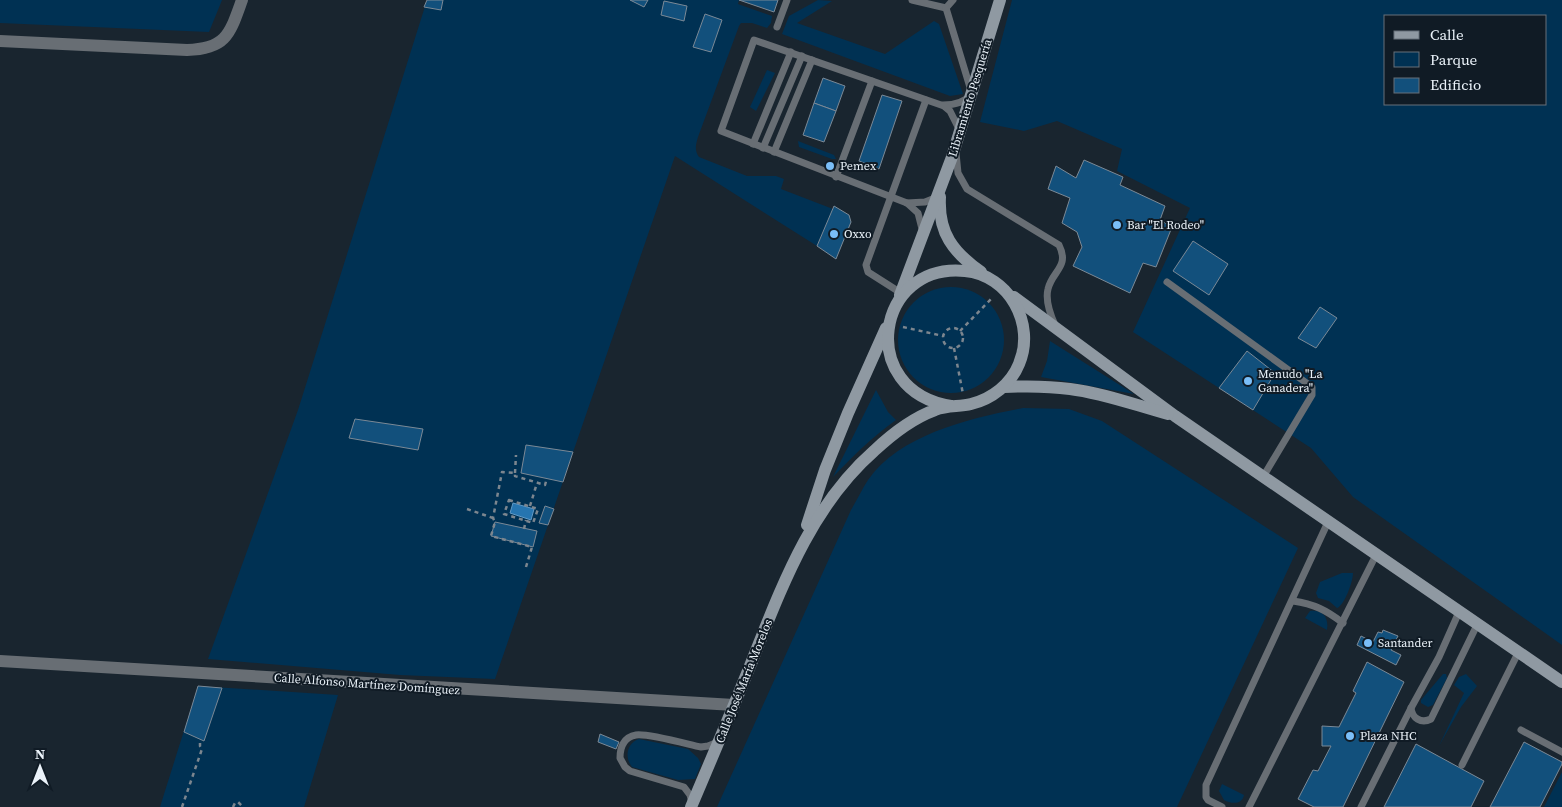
<svg xmlns="http://www.w3.org/2000/svg" width="1562" height="807" font-family="'Source Serif 4',serif">
	<rect width="100%" height="100%" fill="#19252f"/>
	<g fill="#003153" fill-rule="evenodd">
		<polygon points="0,0 222,0 209,32 0,23"/>
		<path d="M 427,0 L 739,0 L 738,4 L 772,16 L 771,23 L 767,28 L 752,23 L 741,23 L 739,26 L 698,137 C 696,144 694,150 699,157 L 747,176 L 776,176 L 784,179 L 781,189 L 833,209 L 817,246 L 675,156 L 495,679 L 400,675 L 208,659 L 298,410 Z"/>
		<polygon points="818,0 832,1 797,23 885,54 934,21 939,24 963,94 950,96 782,34 789,16"/>
		<path d="M 1012,0 L 1562,0 L 1562,645 L 1353,497 L 1311,448 L 1133,332 L 1190,208 L 1117,171 L 1122,149 L 1057,121 L 1024,131 L 980,122 ZM 1386,16 L 1546,16 L 1546,104 L 1386,104 Z"/>
		<polygon points="767,70 775,73 756,111 750,107"/>
		<polygon points="798,141 834,155 836,159 832,159 799,147"/>
		<circle cx="951" cy="340" r="53"/>
		<polygon points="1050,341 1134,394 1041,377 1047,361"/>
		<path d="M 876,390 L 888,412 L 896,420 C 872,437 853,456 833,477 Z"/>
		<path d="M 1023,408 L 1069,409 L 1102,421 L 1298,548 L 1177,807 L 717,807 L 851,510 C 857,500 862,489 868,480 C 900,434 971,418 1023,408 Z"/>
		<path d="M 1342,573 L 1353,573 C 1353,582 1344,606 1337,608 L 1329,601 L 1318,598 L 1316,593 L 1320,582 Z"/>
		<path d="M 1310,611 C 1323,609 1329,618 1327,630 L 1305,618 Z"/>
		<polygon points="1443,674 1446,674 1447,678 1433,705 1428,707 1421,703 1421,700"/>
		<polygon points="1466,674 1477,686 1461,707 1439,746 1464,693 1454,685 1459,677"/>
		<polygon points="198,686 338,695 304,807 160,807"/>
		<path d="M 639,739 L 688,749 L 698,758 L 701,764 L 695,779 L 678,780 L 632,767 C 624,757 627,743 639,739 Z"/>
		<polygon points="1562,772 1562,807 1544,807"/>
		<path d="M 1222,784 L 1244,795 C 1242,805 1231,804 1224,800 L 1219,791 Z"/>
	</g>
	<polygon fill="#2675b0" stroke="#619ac6" points="513,503 534,509 531,520 510,513"/>
	<g fill="#12507c" stroke="#7b8996">
		<polygon points="427,0 443,0 441,10 424,7"/>
		<polygon points="630,0 648,0 644,7"/>
		<polygon points="739,0 778,0 774,12"/>
		<polygon points="664,1 687,6 684,21 661,15"/>
		<polygon points="705,14 722,20 711,52 693,47"/>
		<polygon points="823,78 845,86 836,111 814,103"/>
		<polygon points="882,95 902,101 879,169 859,161"/>
		<polygon points="814,103 836,111 824,142 803,135"/>
		<polygon points="1084,160 1123,177 1120,185 1165,206 1160,220 1172,227 1156,267 1143,263 1130,293 1073,266 1082,247 1077,232 1062,223 1070,198 1048,189 1056,166 1076,178"/>
		<polygon points="834,206 849,215 851,222 836,259 817,246"/>
		<polygon points="1193,241 1228,264 1209,295 1173,271"/>
		<polygon points="1320,307 1337,318 1316,348 1298,338"/>
		<polygon points="1247,351 1275,373 1253,410 1219,388"/>
		<polygon points="355,419 423,429 418,450 349,438"/>
		<polygon points="526,445 573,452 563,482 521,473"/>
		<polygon points="545,506 554,509 548,525 539,523"/>
		<polygon points="495,522 537,531 533,547 491,536"/>
		<polygon points="1383,630 1398,636 1391,650 1401,655 1396,665 1357,645 1361,636 1373,642 1378,632 1382,633"/>
		<polygon points="1367,662 1404,682 1343,807 1314,807 1298,799 1313,770 1318,771 1331,746 1322,746 1322,726 1339,727 1356,693 1353,691"/>
		<polygon points="198,686 222,688 204,741 184,732"/>
		<polygon points="600,734 619,742 616,749 598,742"/>
		<polygon points="1524,742 1562,762 1562,764 1540,807 1490,807"/>
		<polygon points="1416,744 1484,781 1471,807 1384,807"/>
	</g>
	<g fill="none" stroke-linecap="round" stroke-linejoin="round">
		<g stroke="#7c868f" stroke-width="2.5" stroke-dasharray="4 4" stroke-linecap="butt">
			<polyline points="903,327 943,336"/>
			<circle cx="953" cy="338" r="10"/>
			<polyline points="960,331 992,298"/>
			<polyline points="954,348 963,394"/>
			<polyline points="515,473 516,455"/>
			<polygon points="509,500 538,509 533,523 504,514"/>
			<polyline points="530,506 537,483"/>
			<polyline points="467,509 493,518"/>
			<polyline points="524,529 526,520"/>
			<polyline points="526,567 532,547 491,536 495,522 493,518 502,472 515,473 515,476 545,485 547,478"/>
			<polyline points="182,807 202,749 200,746 200,739"/>
			<polyline points="233,807 235,803 238,802 243,807"/>
		</g>
		<g stroke="#686e74" stroke-width="7">
			<polyline points="912,0 946,8"/>
			<polyline points="946,8 953,0"/>
			<polyline points="777,27 787,0"/>
			<path d="M 943,105 C 954,105 965,102 972,94 L 946,8"/>
			<polyline points="753,144 791,52"/>
			<polyline points="763,148 802,56"/>
			<polyline points="774,152 812,60"/>
			<path d="M 956,153 L 958,173 L 967,189 L 1059,245 C 1070,267 1052,271 1048,289 C 1045,301 1050,314 1055,325"/>
			<polyline points="836,177 872,81"/>
			<polyline points="907,203 925,202 935,198"/>
			<polyline points="922,229 918,213 907,203 721,131 754,40 944,106 950,111 959,129"/>
			<polyline points="1167,282 1312,387 1312,395 1263,477"/>
			<polyline points="901,293 868,272 866,265 926,100"/>
			<path d="M 1293,601 C 1314,604 1326,610 1343,623"/>
			<path d="M 1411,708 C 1412,718 1421,724 1431,719 L 1477,625"/>
			<polyline points="1521,730 1562,752"/>
			<polyline points="1462,765 1518,653"/>
			<path d="M 692,803 L 690,795 L 684,787 L 630,771 L 625,767 L 620,758 C 620,747 624,737 636,735 C 647,733 687,744 701,747 L 708,746 L 718,742"/>
			<polyline points="1222,807 1208,800 1206,797 1206,785 1328,522"/>
			<polyline points="1249,807 1376,555"/>
			<polyline points="1361,807 1411,708 1439,657 1459,612"/>
		</g>
		<g stroke="#686e74" stroke-width="12">
			<path d="M 0,41 L 187,50 C 227,49 230,33 242,0"/>
			<path d="M 0,661 C 245,675 489,691 734,705"/>
		</g>
		<g stroke="#8f99a2" stroke-width="12">
			<path d="M 940,197 C 938,233 953,252 981,272"/>
			<polyline points="900,295 952,157 1000,0"/>
			<polyline points="1014,297 1175,416 1562,682"/>
			<path d="M 1004,387 C 1026,386 1048,386 1070,389 C 1103,393 1135,405 1168,414"/>
			<polyline points="807,525 825,470 848,413 886,328"/>
			<path d="M 691,807 C 711,760 731,713 750,666 C 781,589 810,507 874,451 C 891,435 913,418 935,410 C 947,405 959,407 971,404 C 992,399 1011,384 1019,364 C 1036,324 1009,275 965,271 C 875,262 856,391 951,406"/>
		</g>
	</g>
	<g fill="#7abef8" stroke="#101b25" stroke-width="2">
		<circle cx="830" cy="166" r="5"/>
		<circle cx="1117" cy="225" r="5"/>
		<circle cx="834" cy="234" r="5"/>
		<circle cx="1248" cy="381" r="5"/>
		<circle cx="1368" cy="643" r="5"/>
		<circle cx="1350" cy="736" r="5"/>
	</g>
	<g text-anchor="middle" stroke-width="4" stroke-linejoin="round" paint-order="stroke">
		<g font-size="12" fill="#eaf2f9" stroke="#101b25">
			<text transform="translate(970 98) rotate(-73)" y="4">Libramiento Pesquería</text>
			<text transform="translate(744 681) rotate(-68)" y="4">Calle José María Morelos</text>
			<text transform="translate(367 684) rotate(4)" y="4">Calle Alfonso Martínez Domínguez</text>
		</g>
		<g font-size="12" fill="#eaf2f9" stroke="#101b25" text-anchor="start">
			<text x="840" y="170">Pemex</text>
			<text x="1127" y="229">Bar "El Rodeo"</text>
			<text x="844" y="238">Oxxo</text>
			<text x="1258" y="378">Menudo "La<tspan x="1258" dy="14">Ganadera"</tspan></text>
			<text x="1378" y="647">Santander</text>
			<text x="1360" y="740">Plaza NHC</text>
		</g>
	</g>
	<rect x="1384" y="15" width="162" height="90" fill="#101b25" stroke="#67717a"/>
	<rect x="1394" y="31" width="25" height="8" fill="#8f99a2" stroke="#67717a"/>
	<text x="1430" y="40" font-size="15" fill="#eaf2f9">Calle</text>
	<rect x="1394" y="52" width="25" height="15" fill="#003153" stroke="#67717a"/>
	<text x="1430" y="65" font-size="15" fill="#eaf2f9">Parque</text>
	<rect x="1394" y="78" width="25" height="15" fill="#12507c" stroke="#67717a"/>
	<text x="1430" y="90" font-size="15" fill="#eaf2f9">Edificio</text>
	<g transform="translate(40 767)" stroke="#101b25" stroke-width="4" paint-order="stroke">
	<path d="M0-4L9 19L0 12L-9 19Z" fill="#eaf2f9"/>
	<text y="-8" font-size="14" font-weight="bold" text-anchor="middle" fill="#eaf2f9">N</text>
	</g>
</svg>
